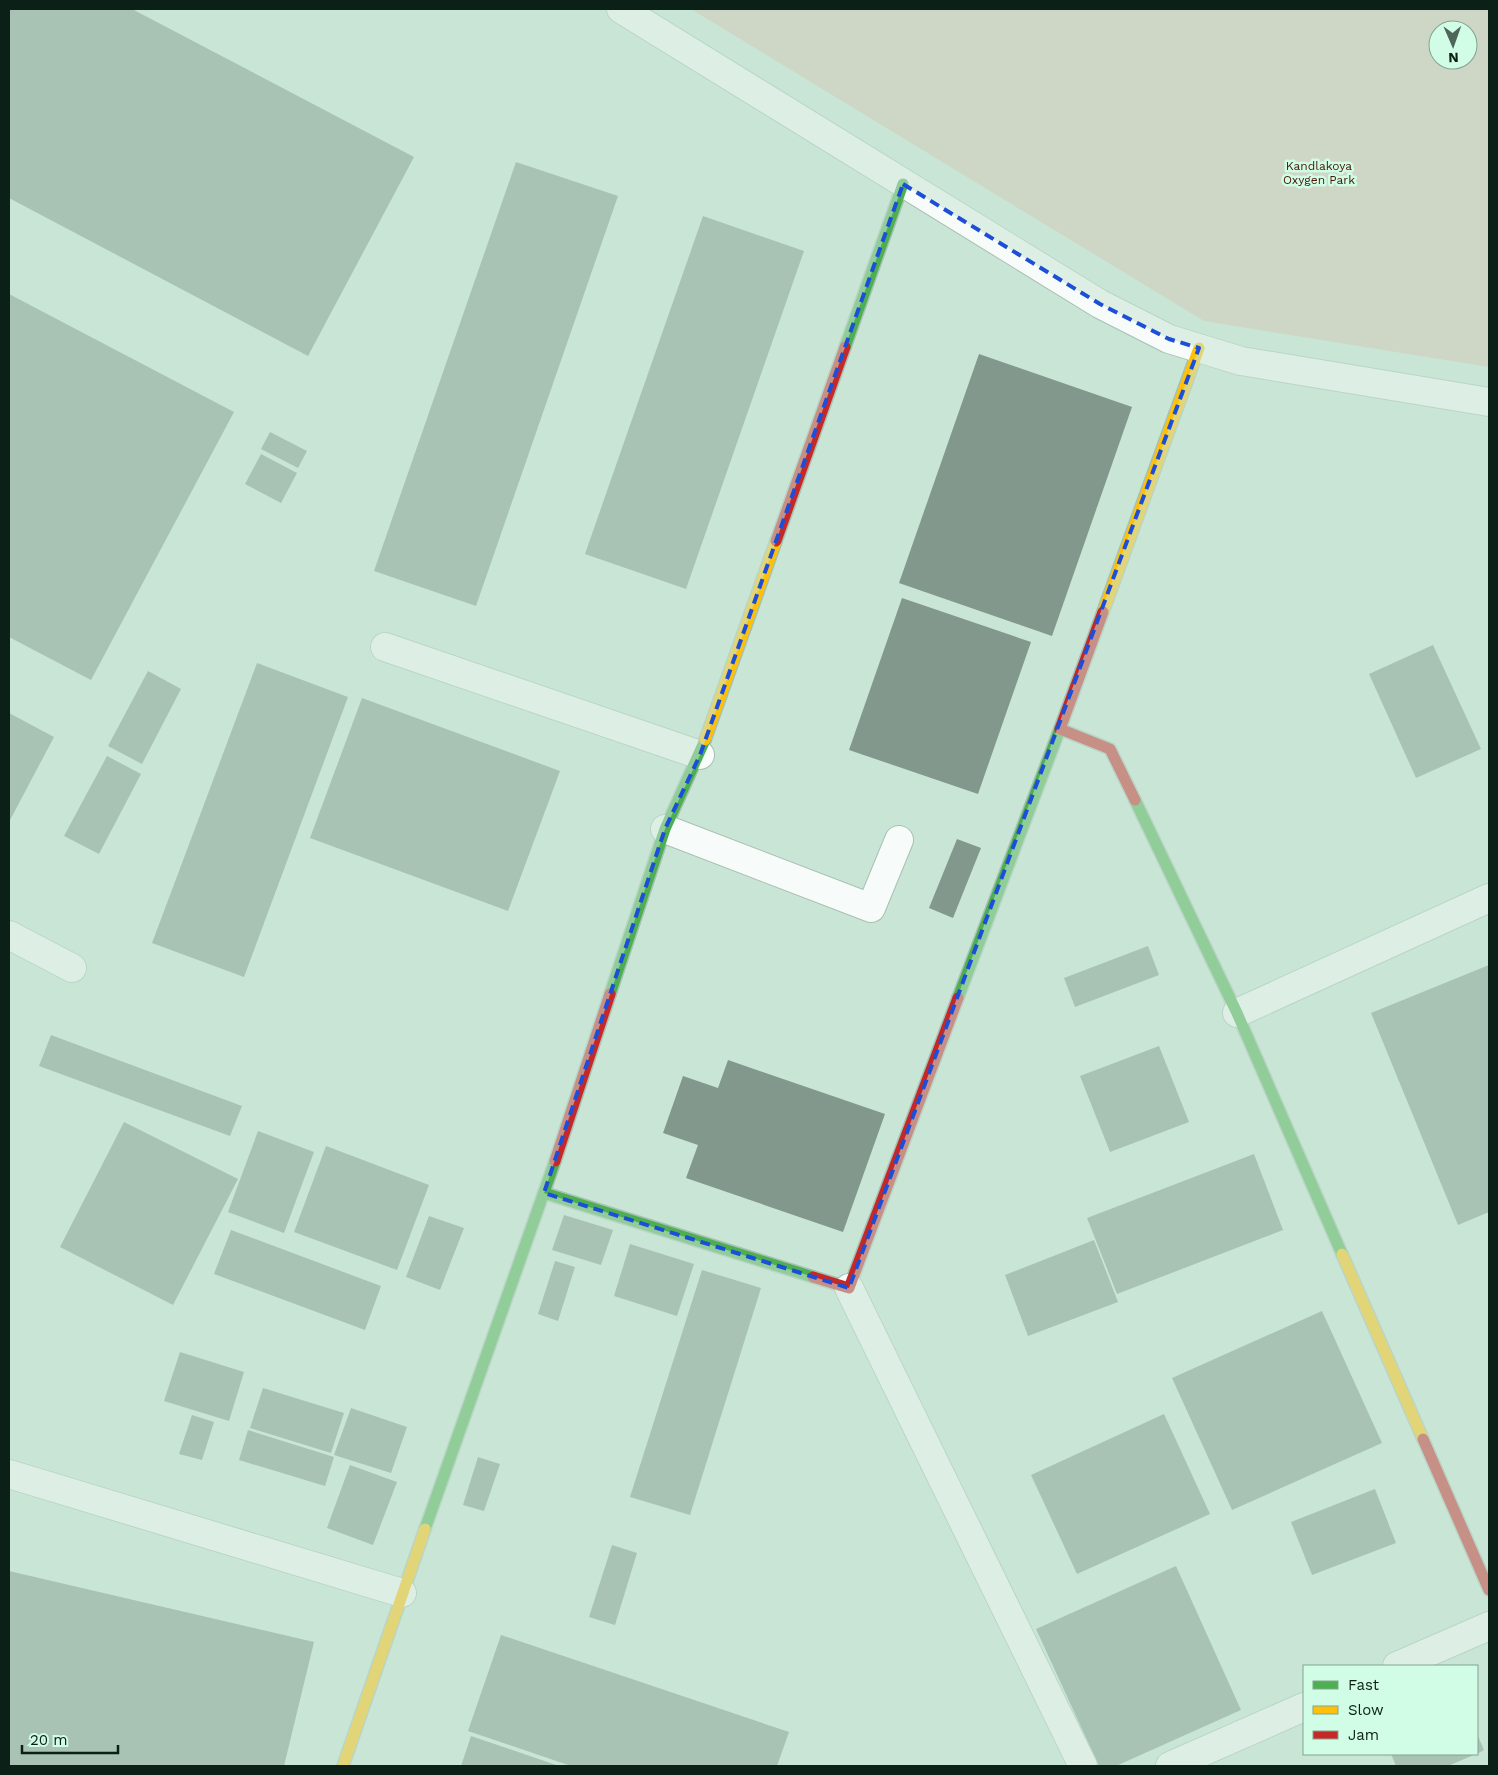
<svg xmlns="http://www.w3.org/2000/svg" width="1498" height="1775" font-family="'Work Sans',sans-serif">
	<rect width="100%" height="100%" fill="#c9e5d6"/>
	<path fill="#d5c5b4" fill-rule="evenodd" d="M 691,9 L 1489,9 L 1489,367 L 1204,321 ZM 1438,30 L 1468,30 L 1468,60 L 1438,60 Z"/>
	<g fill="#82988c">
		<polygon points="9,9 132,9 414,157 308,356 9,198"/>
		<polygon points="516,162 618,196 476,606 374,571"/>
		<polygon points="703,216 804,251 686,589 585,554"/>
		<polygon points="9,294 234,412 91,680 9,637"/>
		<polygon points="979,354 1132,407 1052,636 899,583"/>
		<polygon points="270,432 307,451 298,468 261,449"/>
		<polygon points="261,454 297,473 281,503 245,484"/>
		<polygon points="902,598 1031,642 978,794 849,750"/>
		<polygon points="1433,645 1481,749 1416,778 1369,674"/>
		<polygon points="257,663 348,697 244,977 152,943"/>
		<polygon points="148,671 181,689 142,764 108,746"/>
		<polygon points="362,698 560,771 508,911 310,838"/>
		<polygon points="9,713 54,737 9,822"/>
		<polygon points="107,756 141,774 99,854 64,836"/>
		<polygon points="957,839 981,848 953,918 929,908"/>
		<polygon points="1148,946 1159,975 1075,1007 1064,978"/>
		<polygon points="1489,965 1489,1212 1458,1225 1371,1013"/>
		<polygon points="51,1035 242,1106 230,1136 39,1066"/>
		<polygon points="1159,1046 1189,1122 1110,1152 1080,1076"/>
		<polygon points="728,1060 885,1114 843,1232 686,1178 698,1145 663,1133 683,1076 718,1088"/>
		<polygon points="124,1122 238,1179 173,1305 60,1247"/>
		<polygon points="258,1131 314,1152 284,1233 228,1212"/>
		<polygon points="326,1146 429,1185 397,1270 294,1232"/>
		<polygon points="1254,1154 1283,1230 1117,1294 1087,1218"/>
		<polygon points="564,1215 613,1230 601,1265 552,1250"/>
		<polygon points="429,1216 464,1228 440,1290 406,1277"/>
		<polygon points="231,1230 381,1286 365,1330 214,1274"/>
		<polygon points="1094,1240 1118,1302 1028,1336 1005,1275"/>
		<polygon points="630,1244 694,1264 677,1316 614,1296"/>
		<polygon points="555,1261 575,1267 558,1321 538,1314"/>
		<polygon points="702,1270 761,1288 690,1515 630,1497"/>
		<polygon points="1322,1311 1382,1443 1232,1510 1172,1378"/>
		<polygon points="180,1352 244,1372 229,1421 164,1401"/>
		<polygon points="263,1388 344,1413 331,1453 250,1428"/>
		<polygon points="351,1408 407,1427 391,1473 334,1455"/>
		<polygon points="1164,1414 1210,1514 1077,1574 1031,1475"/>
		<polygon points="192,1415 214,1422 202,1460 179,1454"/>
		<polygon points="248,1430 334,1457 325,1486 239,1460"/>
		<polygon points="478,1457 500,1464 484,1511 463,1505"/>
		<polygon points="350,1465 397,1482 373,1545 327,1528"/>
		<polygon points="1375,1489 1396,1543 1312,1575 1291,1522"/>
		<polygon points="612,1545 637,1553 615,1625 589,1617"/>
		<polygon points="1176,1566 1241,1710 1116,1766 1099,1766 1036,1629"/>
		<polygon points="9,1571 314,1642 284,1766 9,1766"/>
		<polygon points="501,1635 789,1732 777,1766 571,1766 468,1731"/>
		<polygon points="1477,1734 1484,1750 1477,1754"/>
		<polygon points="471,1736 559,1766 461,1766"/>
		<polygon points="1391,1754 1476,1754 1448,1766 1396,1766"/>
	</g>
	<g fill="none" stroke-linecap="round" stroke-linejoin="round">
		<g stroke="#a8c0b3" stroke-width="30">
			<g id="street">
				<polyline points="621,9 1100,304 1169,339 1241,361 1489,402"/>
				<polyline points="385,647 700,755"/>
				<polyline points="665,829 871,908 899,840"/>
				<polyline points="9,935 72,968"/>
				<polyline points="1237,1013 1489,898"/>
				<polyline points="849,1288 1083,1766"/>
				<polyline points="9,1474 402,1593"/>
				<polyline points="1397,1666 1489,1626"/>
				<polyline points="1170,1766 1304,1707"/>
			</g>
		</g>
		<g stroke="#a8c0b3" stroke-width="14">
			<g id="fast">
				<polyline points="845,347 903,184"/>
				<polyline points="1135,800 1237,1013 1342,1254"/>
				<polyline points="610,994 665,829 705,740"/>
				<polyline points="958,998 1060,729"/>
				<polyline points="544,1193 813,1277"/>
				<polyline points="425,1529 555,1161"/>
			</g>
		</g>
		<g stroke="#a8c0b3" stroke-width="14">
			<g id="slow">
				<polyline points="1103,612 1199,348"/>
				<polyline points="705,740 776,541"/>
				<polyline points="1342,1254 1423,1439"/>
				<polyline points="343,1766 425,1529"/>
			</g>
		</g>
		<g stroke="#a8c0b3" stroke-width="14">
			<g id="jam">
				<polyline points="776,541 845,347"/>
				<polyline points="1103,612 1060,729 1110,749 1135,800"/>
				<polyline points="555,1161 610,994"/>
				<polyline points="813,1277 849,1288 958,998"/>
				<polyline points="1423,1439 1489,1590"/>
			</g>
		</g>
		<use href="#street" stroke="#f7fbf9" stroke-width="28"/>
		<use href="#fast" stroke="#4caf50" stroke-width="11"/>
		<use href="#slow" stroke="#ffc107" stroke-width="11"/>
		<use href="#jam" stroke="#c62828" stroke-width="11"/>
	</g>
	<path d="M0 0H1498V1775H0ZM 903,184 L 1100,304 L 1169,339 L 1199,348 L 849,1288 L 544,1193 L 665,829 L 700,755 Z" fill="#c9e5d6" fill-opacity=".55" fill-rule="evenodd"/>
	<path fill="none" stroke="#1d4ed8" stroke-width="4" stroke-dasharray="10 6" stroke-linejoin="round" d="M 903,184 L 1100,304 L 1169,339 L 1199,348 L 849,1288 L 544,1193 L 665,829 L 700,755 Z"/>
	<g text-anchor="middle" stroke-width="5" stroke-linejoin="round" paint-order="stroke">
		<g font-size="12" fill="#471906" stroke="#d1fce5">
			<text x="1319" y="170">Kandlakoya<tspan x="1319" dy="14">Oxygen Park</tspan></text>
		</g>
	</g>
	<rect width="1498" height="1775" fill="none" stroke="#0b2016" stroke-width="20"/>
	<rect x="1303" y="1665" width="175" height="90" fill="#d1fce5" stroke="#82a492"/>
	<rect x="1313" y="1681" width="25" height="8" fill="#4caf50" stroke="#82a492"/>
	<text x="1348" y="1690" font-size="15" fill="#0b2016">Fast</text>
	<rect x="1313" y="1706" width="25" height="8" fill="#ffc107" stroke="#82a492"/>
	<text x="1348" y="1715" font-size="15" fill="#0b2016">Slow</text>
	<rect x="1313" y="1731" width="25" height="8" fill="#c62828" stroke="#82a492"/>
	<text x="1348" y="1740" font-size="15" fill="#0b2016">Jam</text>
	<g transform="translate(1453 45) rotate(178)"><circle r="24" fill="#d1fce5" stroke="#82a492"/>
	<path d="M0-4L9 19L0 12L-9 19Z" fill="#4e6559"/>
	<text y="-8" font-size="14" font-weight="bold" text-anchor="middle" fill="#0b2016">N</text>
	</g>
	<path d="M22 1745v8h96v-8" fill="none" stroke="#0b2016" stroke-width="2.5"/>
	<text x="30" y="1745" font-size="15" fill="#0b2016" stroke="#d1fce5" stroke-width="4" paint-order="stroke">20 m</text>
</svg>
